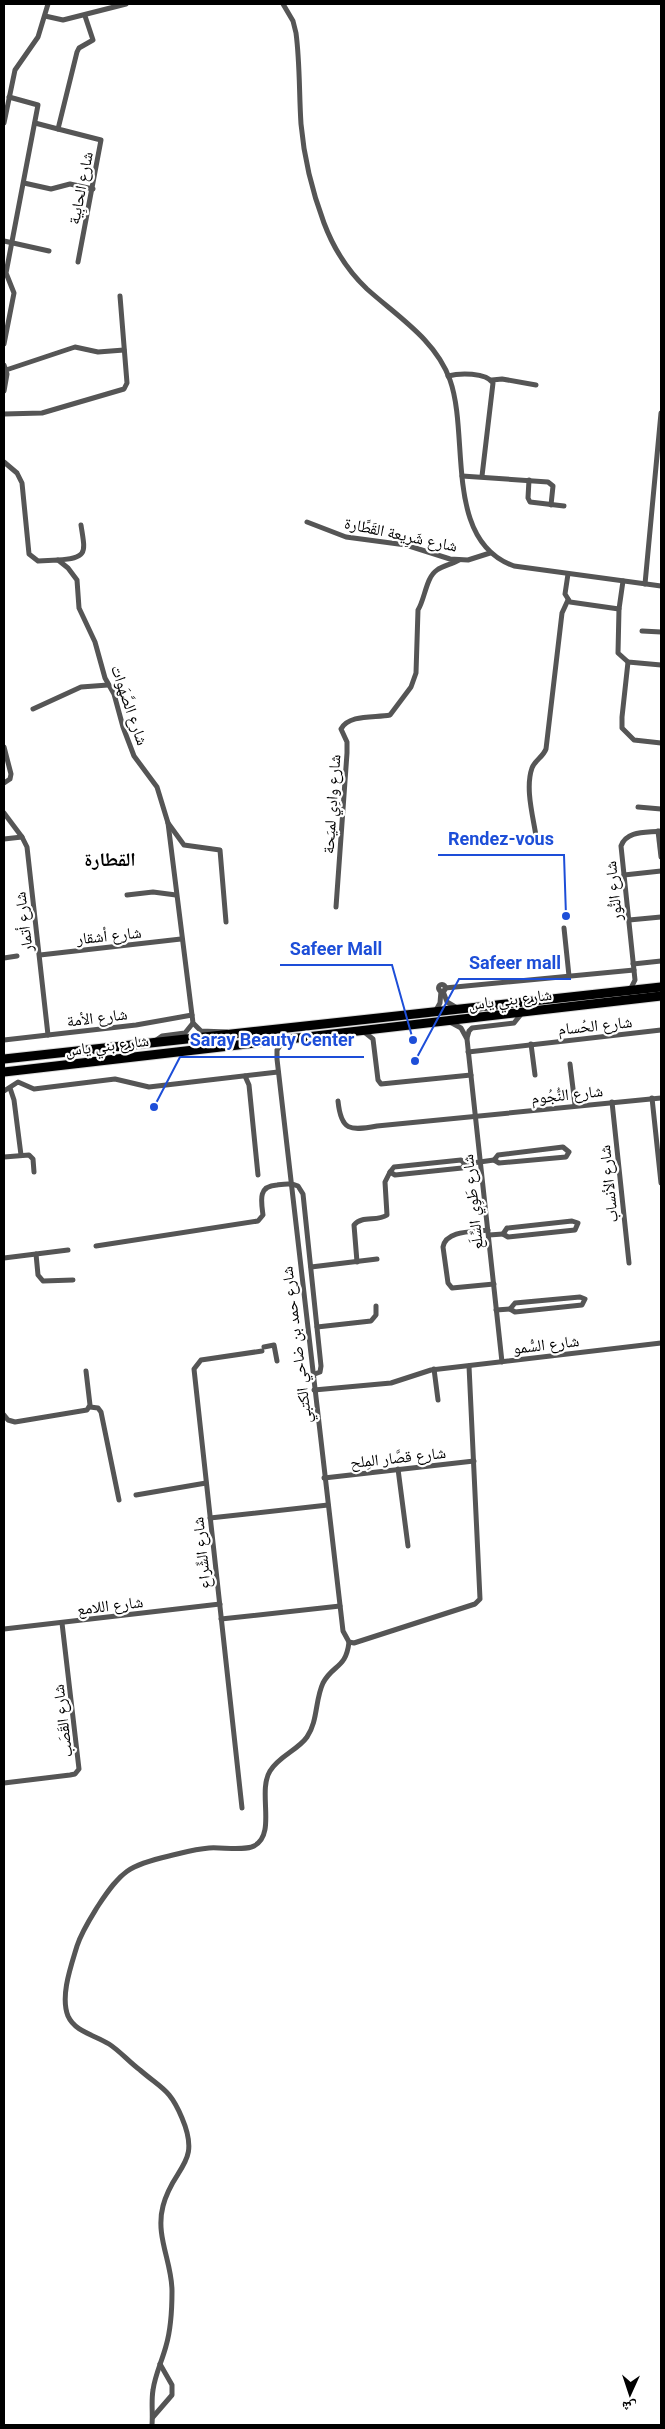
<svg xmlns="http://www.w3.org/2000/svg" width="665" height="2429" font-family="Roboto,'Noto Naskh Arabic',sans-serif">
	<rect width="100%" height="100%" fill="#fff"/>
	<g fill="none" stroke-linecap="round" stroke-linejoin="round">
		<g stroke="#dbdbdb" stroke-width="11">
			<g id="primary">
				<polyline points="4,1059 661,987"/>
				<polyline points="4,1072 661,996"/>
			</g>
		</g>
		<g stroke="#555" stroke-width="5">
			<path d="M 283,4 L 293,21 L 296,33 C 300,63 299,94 301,124 C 304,158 312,191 324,223 C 333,247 348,271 367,289 C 397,316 436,340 450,380 C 470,436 443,541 514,566 L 661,586"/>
			<polyline points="45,16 63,20 126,4"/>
			<polyline points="4,123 15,70 38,37 48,4"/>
			<polyline points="35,123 58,129"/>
			<polyline points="24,183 51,189 70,184 93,189"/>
			<polyline points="4,241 49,251"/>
			<polyline points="78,262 101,140 58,129 77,52 79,48 93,40 85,16"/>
			<polyline points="4,344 14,293 6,273 38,105 9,97"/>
			<polyline points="4,365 7,374 4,391"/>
			<polyline points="6,370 75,347 98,352 124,350"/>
			<path d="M 448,376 C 459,373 486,372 493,383 L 482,476"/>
			<polyline points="492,380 502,379 536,385"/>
			<polyline points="4,414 42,413 124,389 127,383 120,296"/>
			<polyline points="4,462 17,473 22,483 29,554 38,561 58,560 68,568 77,580 79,608 95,642 105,678 114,694 123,727 134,756 157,787 168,823 193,1023 201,1031 227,1032"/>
			<polyline points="462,476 548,482 553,486 551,505"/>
			<polyline points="529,480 528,498 530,502 564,506"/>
			<polyline points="307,522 346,537 406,545 450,559 468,560 490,553"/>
			<path d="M 58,560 C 89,558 85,552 81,525"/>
			<polyline points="568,574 565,594 570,602 619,609"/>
			<polyline points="623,581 619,609 618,653 628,662 661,665"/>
			<polyline points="645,584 661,413"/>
			<polyline points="642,631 661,632"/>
			<polyline points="628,662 622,717 622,728 634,740 661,743"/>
			<polyline points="33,709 81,687 108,685"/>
			<polyline points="4,747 11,774 10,779 4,783"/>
			<polyline points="638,807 661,809"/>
			<polyline points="4,813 22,837 27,847 48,1035"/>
			<polyline points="168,823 184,845 220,850 226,922"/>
			<polyline points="658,831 661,857"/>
			<path d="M 536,836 C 533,816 525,788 532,768 C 535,760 543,757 546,749 L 562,613 L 568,600"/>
			<polyline points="4,839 22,837"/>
			<polyline points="624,875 661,871"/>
			<polyline points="127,895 153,892 176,895"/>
			<path d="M 336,907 L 347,753 L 347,742 L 341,729 C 349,714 375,718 390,715 L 411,687 L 416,673 L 418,610 C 425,599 426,577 437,570 C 443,566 452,564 459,560"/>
			<polyline points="629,920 661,917"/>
			<polyline points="564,928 569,976"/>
			<polyline points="40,955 181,939"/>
			<polyline points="4,958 17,956"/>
			<polyline points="633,964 661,961"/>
			<circle cx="442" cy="988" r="3.5"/>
			<polyline points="445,988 634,970"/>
			<path d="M 630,990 L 635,980 L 621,846 C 627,830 647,833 661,831"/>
			<polyline points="443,991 447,1002 457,1008"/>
			<polyline points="435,1012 440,1003 441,991"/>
			<polyline points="450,1022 461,1028 467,1039 502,1362"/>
			<polyline points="363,1031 373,1039 378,1080 381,1084 471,1075"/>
			<polyline points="467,1038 469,1031 472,1028 514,1023 522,1013"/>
			<polyline points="4,1040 136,1025 192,1015"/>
			<polyline points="155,1041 162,1036 185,1033 193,1023"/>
			<polyline points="283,1041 277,1050 277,1059 343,1631 349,1642 354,1643 475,1604 480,1599 469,1366"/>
			<polyline points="531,1044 535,1075"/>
			<polyline points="468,1052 661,1030"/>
			<polyline points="570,1064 575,1105"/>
			<polyline points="245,1076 249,1085 258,1175"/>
			<polyline points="10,1088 14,1100 21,1155"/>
			<polyline points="4,1091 18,1082 34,1089 115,1079 149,1087 278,1072"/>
			<polyline points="652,1098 661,1183"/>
			<path d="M 338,1101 C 341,1131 350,1131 377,1126 L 661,1098"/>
			<polyline points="612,1102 629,1263"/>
			<polygon points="563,1147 569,1152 566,1157 499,1163 494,1160 498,1155"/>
			<polyline points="4,1157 29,1155 33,1159 34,1172"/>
			<polygon points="461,1160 465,1164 462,1168 395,1175 390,1172 394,1167"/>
			<polyline points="465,1164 494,1160"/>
			<polygon points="572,1221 578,1223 575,1230 508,1237 503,1234 507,1228"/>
			<path d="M 488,1230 C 474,1232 446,1230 443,1247 L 448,1283 L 452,1288 L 494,1284"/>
			<polyline points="489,1235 503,1234"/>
			<path d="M 96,1246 L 258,1221 L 263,1215 C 261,1200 258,1186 277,1185 C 285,1184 291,1183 298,1186 L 303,1194 L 321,1366 L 320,1372 L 312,1375"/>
			<polyline points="36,1254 38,1275 43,1281 73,1280"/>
			<polyline points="4,1258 68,1250"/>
			<path d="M 357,1262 L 354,1225 C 362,1215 377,1222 387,1215 L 385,1182 L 390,1172"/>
			<polyline points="311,1267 377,1259"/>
			<polygon points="580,1297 585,1299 582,1305 515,1312 510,1309 515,1303"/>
			<polyline points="496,1310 510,1309"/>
			<polyline points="317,1327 371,1321 376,1315 376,1306"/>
			<polyline points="264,1347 274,1345 277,1361"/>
			<polyline points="434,1369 438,1400"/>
			<polyline points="314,1390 391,1383 431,1370 661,1343"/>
			<polyline points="90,1407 98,1408 101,1412 119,1500"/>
			<polyline points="4,1415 8,1420 15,1422 87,1410 90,1405 86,1371"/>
			<polyline points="398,1469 408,1546"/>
			<polyline points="324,1478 474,1461"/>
			<polyline points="136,1495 206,1483"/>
			<polyline points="210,1518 328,1505"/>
			<polyline points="221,1619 340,1606"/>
			<polyline points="4,1629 220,1604"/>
			<polyline points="4,1783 70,1775 75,1774 79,1769 62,1623"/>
			<polyline points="242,1808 194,1369 201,1360 262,1351"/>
			<polyline points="153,2417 172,2395 172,2385 160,2364"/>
			<path d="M 152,2425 C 153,2413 151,2402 153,2390 C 155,2375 162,2361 166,2346 C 171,2329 172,2309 172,2291 C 172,2262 155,2236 163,2206 C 173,2166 202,2165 182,2118 C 170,2089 162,2089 140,2070 C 129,2062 120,2051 109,2044 C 95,2035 75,2032 68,2016 C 60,1996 71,1966 77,1946 C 82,1931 90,1919 98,1906 C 121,1871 129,1865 169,1856 C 182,1853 195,1849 209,1848 C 221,1847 245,1851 254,1846 C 277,1834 257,1792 270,1771 C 279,1756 298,1750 307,1737 C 318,1721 315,1700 323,1683 C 333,1664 346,1669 349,1642"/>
		</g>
		<use href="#primary" stroke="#000" stroke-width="9"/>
	</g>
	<g text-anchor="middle" stroke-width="4.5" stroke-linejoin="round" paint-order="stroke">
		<g font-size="16" fill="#000" stroke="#fff">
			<text transform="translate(80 188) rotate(-79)" y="6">شارع الحابِية</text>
			<text transform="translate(401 534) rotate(12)" y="6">شارع شَرِيعة القَطَّارة</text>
			<text transform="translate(130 705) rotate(71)" y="6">شارع الصَّهَوات</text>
			<text transform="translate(331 804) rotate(-86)" y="6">شارع وادِي لميَحة</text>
			<text transform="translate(613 891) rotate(-96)" y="6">شارع النُّور</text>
			<text transform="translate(23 922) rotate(-97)" y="6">شارع أتمار</text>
			<text transform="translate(109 935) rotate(-6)" y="6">شارع أشقار</text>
			<text transform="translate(510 999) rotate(-7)" y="6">شارع بني ياس</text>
			<text transform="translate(97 1017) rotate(-7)" y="6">شارع الأمة</text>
			<text transform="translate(595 1025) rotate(-6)" y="6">شارع الحُسام</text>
			<text transform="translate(107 1045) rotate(-7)" y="6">شارع بني ياس</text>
			<text transform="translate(567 1094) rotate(-6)" y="6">شارع النُّجُوم</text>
			<text transform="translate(608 1184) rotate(-96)" y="6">شارع الأنساب</text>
			<text transform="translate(472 1202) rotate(-96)" y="6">شارع طَوِي السِّلَع</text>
			<text transform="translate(546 1344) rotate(-7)" y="6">شارع السُّمو</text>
			<text transform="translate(296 1345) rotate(-97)" y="6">شارع حمد بن ضاحي الكتبي</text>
			<text transform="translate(398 1457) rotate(-6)" y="6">شارع قصَّار المِلح</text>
			<text transform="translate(201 1553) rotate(-96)" y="6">شارع الشِّراع</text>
			<text transform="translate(110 1605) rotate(-7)" y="6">شارع اللامع</text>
			<text transform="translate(62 1721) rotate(-97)" y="6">شارع القَصَب</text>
		</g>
		<g font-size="19" font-weight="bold" fill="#000" stroke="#fff">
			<text x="110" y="866">القطارة</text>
		</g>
	</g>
	<path fill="none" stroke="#1d4ed8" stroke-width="2" d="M566 916L564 855H438M413 1040L392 965H280M415 1061L459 979H571M154 1107L180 1057H364"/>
	<g fill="#1d4ed8" stroke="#fff" stroke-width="2">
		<circle cx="566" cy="916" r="5"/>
		<circle cx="413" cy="1040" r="5"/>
		<circle cx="415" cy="1061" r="5"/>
		<circle cx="154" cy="1107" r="5"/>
	</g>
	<g font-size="18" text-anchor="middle" font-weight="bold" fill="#1d4ed8" stroke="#fff" stroke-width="4.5" stroke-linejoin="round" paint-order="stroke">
		<text x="501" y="845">Rendez-vous</text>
		<text x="336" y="955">Safeer Mall</text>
		<text x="515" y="969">Safeer mall</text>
		<text x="272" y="1046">Saray Beauty Center</text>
	</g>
	<rect width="665" height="2429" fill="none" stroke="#000000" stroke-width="10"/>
	<g transform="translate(630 2394) rotate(183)" stroke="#ffffff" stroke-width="4" paint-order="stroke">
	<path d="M0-4L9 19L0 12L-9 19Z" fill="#000000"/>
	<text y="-8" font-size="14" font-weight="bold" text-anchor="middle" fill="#000000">ش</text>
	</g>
</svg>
